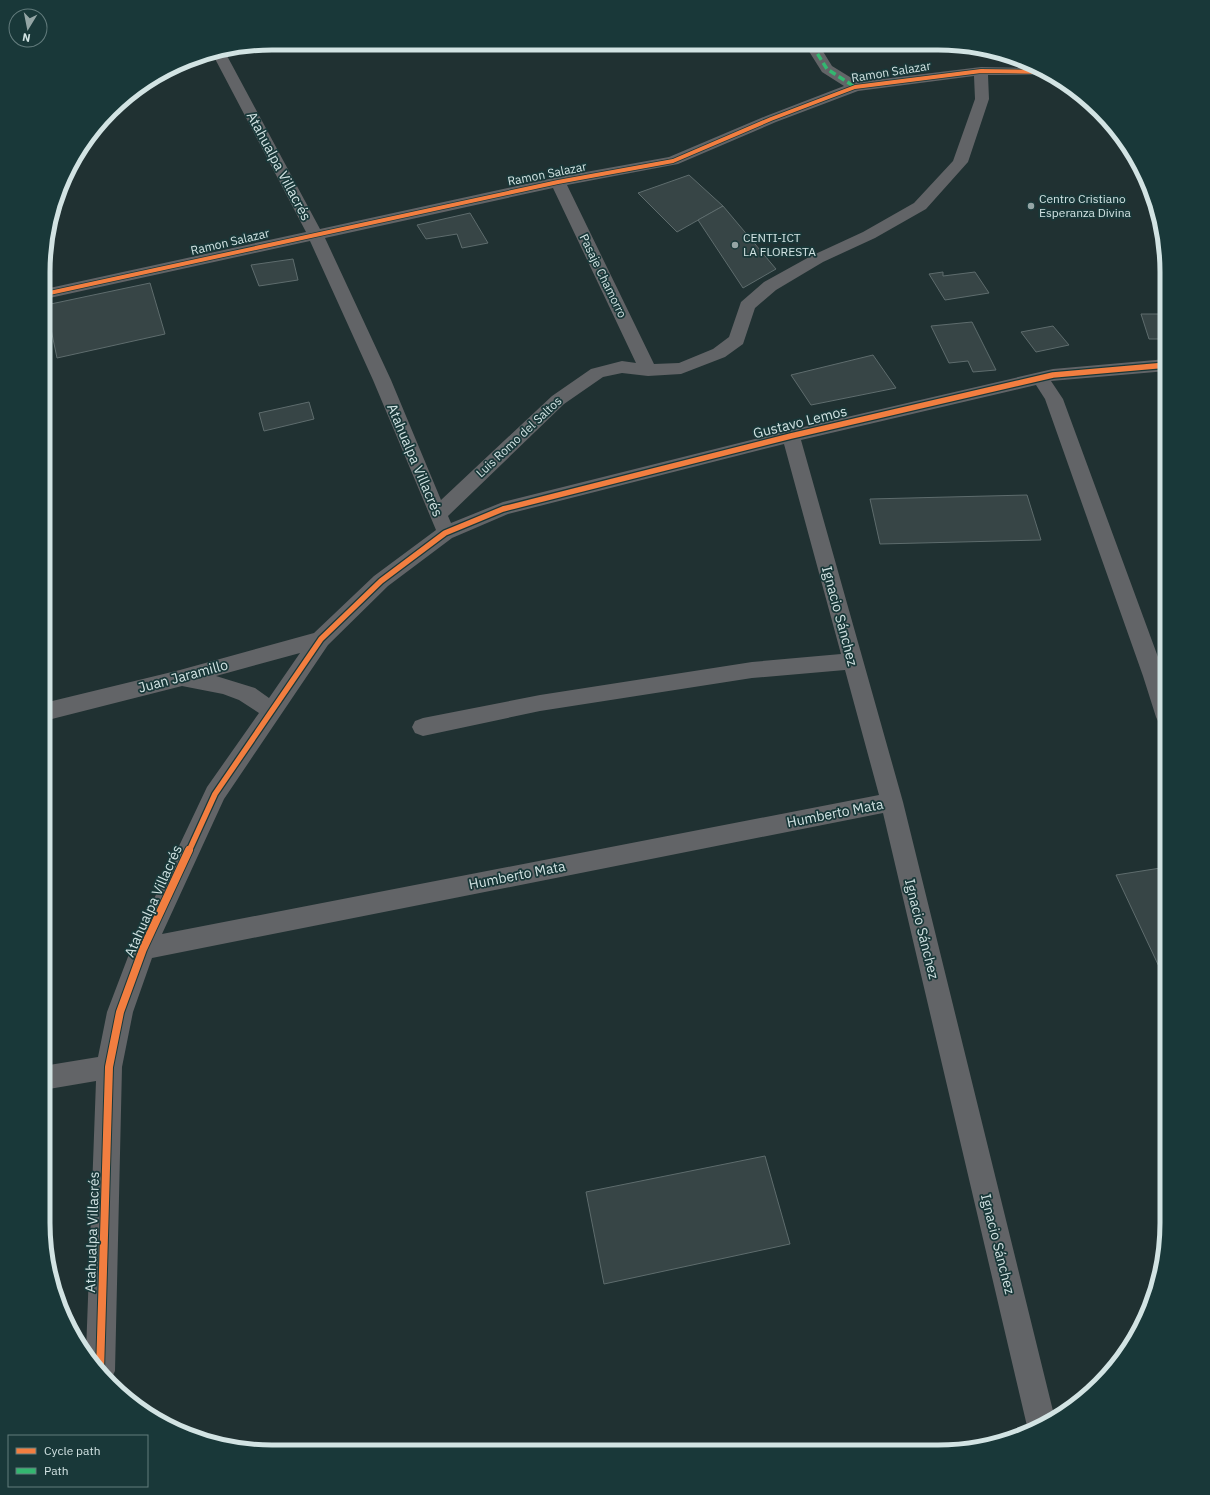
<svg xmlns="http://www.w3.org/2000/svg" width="1210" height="1495" font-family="'IBM Plex Sans',sans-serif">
	<rect width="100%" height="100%" fill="#203132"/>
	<g fill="#374546" stroke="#5e6c6d">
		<polygon points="689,175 723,206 677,232 638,193"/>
		<polygon points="723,206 776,269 743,288 698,220"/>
		<polygon points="470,213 488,243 462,248 457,234 426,239 417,225"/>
		<polygon points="293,259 298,280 259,286 251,265"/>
		<polygon points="943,272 943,276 975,272 989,293 945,300 929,274"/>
		<polygon points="150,283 165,334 57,358 46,305"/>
		<polygon points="1141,314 1167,314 1167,339 1149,339"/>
		<polygon points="972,322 996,370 973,372 968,361 949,363 931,326"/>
		<polygon points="1053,326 1069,345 1036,352 1021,332"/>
		<polygon points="873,355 896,388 811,405 791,375"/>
		<polygon points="309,402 314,419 264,431 259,413"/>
		<polygon points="1027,495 1041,540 880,544 870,499"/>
		<polygon points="1167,867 1167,973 1162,973 1116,875"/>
		<polygon points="765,1156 790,1244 604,1284 586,1192"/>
	</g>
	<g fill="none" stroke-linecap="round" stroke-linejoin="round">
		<path fill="#626467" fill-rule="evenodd" d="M 805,45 L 819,45 L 832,66 L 858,82 L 981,67 L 1039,68 L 1053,75 L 988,75 L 989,99 L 968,162 L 926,209 L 875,238 L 823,262 L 776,290 L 755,308 L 743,344 L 725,357 L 681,374 L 648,376 L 622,373 L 603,377 L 564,404 L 448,516 L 451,523 L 503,502 L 791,430 L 1053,369 L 1167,359 L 1167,371 L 1051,381 L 1063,399 L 1165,676 L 1167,683 L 1167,726 L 1159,723 L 1156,717 L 1143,676 L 1045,399 L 1036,385 L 801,440 L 903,802 L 1055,1419 L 1029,1431 L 1027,1426 L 883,813 L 152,958 L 133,1012 L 122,1067 L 115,1371 L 110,1381 L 108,1382 L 86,1353 L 96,1081 L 43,1090 L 43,1066 L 98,1057 L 107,1012 L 134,941 L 207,787 L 259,713 L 239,700 L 223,694 L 182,686 L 44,721 L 44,703 L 180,670 L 314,633 L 374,576 L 436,530 L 373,380 L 310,241 L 45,299 L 45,289 L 306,232 L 212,53 L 225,52 L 320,229 L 558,177 L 669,157 L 766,116 L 844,86 L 822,72 ZM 974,76 L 975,99 L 953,161 L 914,203 L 863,232 L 811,256 L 764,282 L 741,302 L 729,337 L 713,349 L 679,363 L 654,364 L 567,185 L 678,164 L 776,122 L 858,91 ZM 553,188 L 636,363 L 622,361 L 591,369 L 552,396 L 441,500 L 391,380 L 325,238 ZM 784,444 L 841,654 L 752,662 L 540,695 L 423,718 L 415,721 L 412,727 L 415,733 L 423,736 L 540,711 L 752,678 L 845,670 L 879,795 L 162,934 L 224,799 L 328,645 L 388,586 L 452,538 L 508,514 ZM 300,653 L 269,698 L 255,688 L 216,676 Z"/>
		<polyline stroke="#33b770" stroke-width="3.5" stroke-dasharray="7 3.5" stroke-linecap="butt" points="812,45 827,69 855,87"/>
		<g stroke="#193839" stroke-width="5.5">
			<g id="cycleway-far2">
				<polyline points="45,294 558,182 673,161 771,119 855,87 981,71 1048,72"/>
				<polyline points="1160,366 1167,365"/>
			</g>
		</g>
		<g stroke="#193839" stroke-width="8">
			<polyline id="cycleway-far1" points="189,851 215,794 321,639 381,581 445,533 503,509 791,436 1053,375 1167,365"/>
		</g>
		<g stroke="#193839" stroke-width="10">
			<polyline id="cycleway" points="100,1371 109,1067 120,1012 143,949 189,850"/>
		</g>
		<use href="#cycleway-far2" stroke="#f27e40" stroke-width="4"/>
		<use href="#cycleway-far1" stroke="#f27e40" stroke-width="5.5"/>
		<use href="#cycleway" stroke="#f27e40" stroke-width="8"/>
	</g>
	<g fill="#94a5a5" stroke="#193839" stroke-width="1.5">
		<circle cx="1031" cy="206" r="4"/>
		<circle cx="735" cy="245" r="4"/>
	</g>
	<g text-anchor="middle" stroke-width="3.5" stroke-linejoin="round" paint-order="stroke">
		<g font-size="12" fill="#d2e3e3" stroke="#193839">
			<text transform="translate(891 72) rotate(-9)" y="4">Ramon Salazar</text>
			<text transform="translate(547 174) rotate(-11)" y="4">Ramon Salazar</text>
			<text transform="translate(230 242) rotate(-13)" y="4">Ramon Salazar</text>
			<text transform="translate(603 276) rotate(64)" y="4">Pasaje Chamorro</text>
			<text transform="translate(519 437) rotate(-43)" y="4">Luis Romo del Saltos</text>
		</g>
		<g font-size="12" fill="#d2e3e3" stroke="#193839" text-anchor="start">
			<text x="1039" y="203">Centro Cristiano<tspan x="1039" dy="14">Esperanza Divina</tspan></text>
			<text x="743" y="242">CENTI-ICT<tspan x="743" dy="14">LA FLORESTA</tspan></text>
		</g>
		<g font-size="14" fill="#d2e3e3" stroke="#193839">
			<text transform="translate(279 166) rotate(62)" y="5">Atahualpa Villacrés</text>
			<text transform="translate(800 422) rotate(-14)" y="5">Gustavo Lemos</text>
			<text transform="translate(415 460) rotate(67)" y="5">Atahualpa Villacrés</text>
			<text transform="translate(840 616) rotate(75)" y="5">Ignacio Sánchez</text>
			<text transform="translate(183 676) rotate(-15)" y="5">Juan Jaramillo</text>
			<text transform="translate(835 813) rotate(-11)" y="5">Humberto Mata</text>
			<text transform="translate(517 875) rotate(-11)" y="5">Humberto Mata</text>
			<text transform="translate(153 901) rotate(-66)" y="5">Atahualpa Villacrés</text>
			<text transform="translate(922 929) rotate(76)" y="5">Ignacio Sánchez</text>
			<text transform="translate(92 1232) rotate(-88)" y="5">Atahualpa Villacrés</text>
			<text transform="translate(998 1244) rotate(76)" y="5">Ignacio Sánchez</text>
		</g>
	</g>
	<path d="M0 0H1210V1495H0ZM272 50H938A222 222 0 0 1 1160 272V1223A222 222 0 0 1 938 1445H272A222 222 0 0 1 50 1223V272A222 222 0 0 1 272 50Z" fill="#193839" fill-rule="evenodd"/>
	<path fill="none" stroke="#d2e3e3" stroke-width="5" d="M272 50H938A222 222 0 0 1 1160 272V1223A222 222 0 0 1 938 1445H272A222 222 0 0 1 50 1223V272A222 222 0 0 1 272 50Z"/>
	<rect x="8" y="1435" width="140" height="52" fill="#193839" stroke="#637c7d"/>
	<rect x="16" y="1448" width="20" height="6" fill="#f27e40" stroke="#637c7d"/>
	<text x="44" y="1455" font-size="12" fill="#d2e3e3">Cycle path</text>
	<rect x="16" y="1468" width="20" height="6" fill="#33b770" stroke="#637c7d"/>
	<text x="44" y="1475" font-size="12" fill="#d2e3e3">Path</text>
	<g transform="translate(28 28) rotate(190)"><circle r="19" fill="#193839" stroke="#637c7d"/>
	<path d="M0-3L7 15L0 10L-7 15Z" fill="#94a5a5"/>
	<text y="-6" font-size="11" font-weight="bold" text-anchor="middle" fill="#d2e3e3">N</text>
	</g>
</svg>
